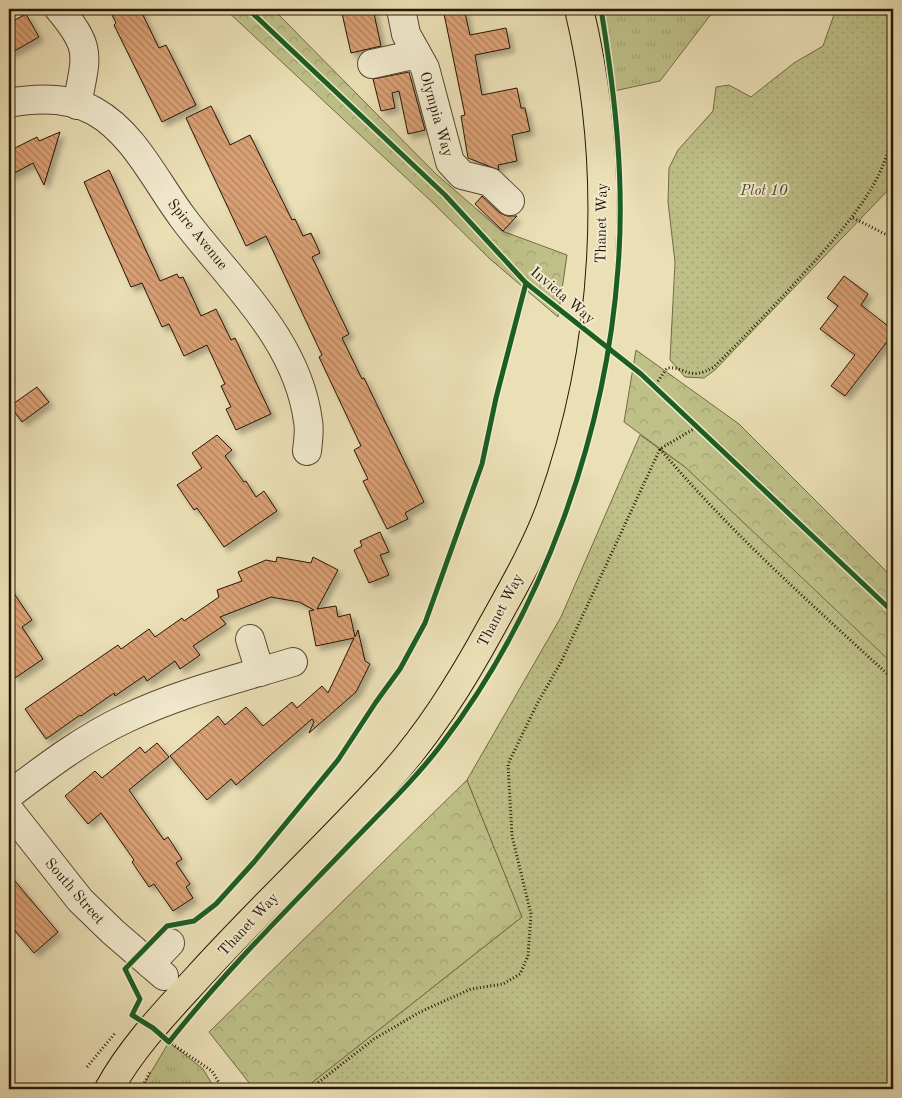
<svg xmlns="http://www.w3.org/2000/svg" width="902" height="1098" font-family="'Old Standard TT',serif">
	<defs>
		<pattern id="grass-tufts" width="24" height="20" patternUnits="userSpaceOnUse" patternTransform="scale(1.25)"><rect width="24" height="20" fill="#bec088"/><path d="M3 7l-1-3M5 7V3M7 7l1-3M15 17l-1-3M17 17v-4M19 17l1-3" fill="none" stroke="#a3a474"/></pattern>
		<pattern id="forest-crowns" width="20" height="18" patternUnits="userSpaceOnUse" patternTransform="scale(1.25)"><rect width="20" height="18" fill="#bec088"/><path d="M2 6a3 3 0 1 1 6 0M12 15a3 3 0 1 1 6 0" fill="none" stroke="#a3a474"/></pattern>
		<pattern id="park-dots" width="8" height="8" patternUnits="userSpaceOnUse" patternTransform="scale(1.25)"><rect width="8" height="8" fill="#bec088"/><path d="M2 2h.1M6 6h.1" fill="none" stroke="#a3a474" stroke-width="1.8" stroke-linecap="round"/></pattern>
		<pattern id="building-back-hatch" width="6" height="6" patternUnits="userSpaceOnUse" patternTransform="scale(1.25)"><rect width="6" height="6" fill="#daa074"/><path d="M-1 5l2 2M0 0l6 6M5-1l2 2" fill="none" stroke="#b1815d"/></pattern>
		<filter id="shadow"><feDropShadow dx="4.5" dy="4.5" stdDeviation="2.5" flood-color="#0004"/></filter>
	</defs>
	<rect width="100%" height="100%" fill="#ebdfb5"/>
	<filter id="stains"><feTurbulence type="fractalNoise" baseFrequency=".004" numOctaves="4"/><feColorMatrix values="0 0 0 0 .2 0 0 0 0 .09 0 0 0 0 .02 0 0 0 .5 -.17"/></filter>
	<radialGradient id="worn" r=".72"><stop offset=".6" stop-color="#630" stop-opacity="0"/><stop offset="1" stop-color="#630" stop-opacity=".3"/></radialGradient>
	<g fill="url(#grass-tufts)" stroke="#726b46">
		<polygon points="598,9 715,9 660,81 614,91"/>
		<polygon points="169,1042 203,1069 215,1089 141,1089"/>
	</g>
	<g fill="url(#forest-crowns)" stroke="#726b46">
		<polygon points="225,9 273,9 436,174 502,231 567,255 558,317 490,259 432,202"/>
		<polygon points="636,350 739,424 893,578 893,667 685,467 624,422"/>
		<polygon points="467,780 522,917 304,1089 254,1089 209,1032"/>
	</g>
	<g fill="url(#park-dots)" stroke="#726b46">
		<polygon points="836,9 893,9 893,185 715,370 704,378 685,377 670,360 675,262 668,202 669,168 678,150 713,111 716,87 729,85 751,97 794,63 823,46"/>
		<polygon points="640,435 685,467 893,664 893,1089 304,1089 522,917 467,780 561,617"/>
	</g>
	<g fill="url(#building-back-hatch)" stroke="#251603" filter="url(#shadow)">
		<polygon points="109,9 140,9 159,48 166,45 196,105 162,122 114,25 116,23"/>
		<polygon points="341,9 373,9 381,46 351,53"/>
		<polygon points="443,9 464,9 470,35 506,28 510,48 475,55 482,95 517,88 521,108 525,108 530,131 512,135 517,161 498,165 499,170 468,158 461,116 465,115"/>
		<polygon points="26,14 39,37 9,54 9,23"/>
		<polygon points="409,72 425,130 408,134 399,91 392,93 395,108 381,111 373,79"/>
		<polygon points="211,106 230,145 250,135 292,220 295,219 303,236 311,233 320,253 312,257 349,334 342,338 362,379 364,378 424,502 405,513 408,519 387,529 363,481 368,479 354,450 361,446 319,357 322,355 266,236 246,246 186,118"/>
		<polygon points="60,132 44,185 33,163 9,176 9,151 37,137 39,141"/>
		<polygon points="109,170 160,281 177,274 179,278 183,277 201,316 216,309 231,340 235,338 271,414 236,430 226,409 231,407 221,386 225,384 207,345 184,356 169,324 162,327 142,283 131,287 84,182"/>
		<polygon points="482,196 500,213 507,216 517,216 503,231 475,204"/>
		<polygon points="844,276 868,294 861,305 893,330 893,334 845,396 831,386 855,355 820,329 838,306 827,298"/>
		<polygon points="37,387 49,402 22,422 10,406"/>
		<polygon points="217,435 232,450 225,456 244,482 246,481 256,497 264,491 277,511 224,547 197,508 194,510 177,485 202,468 192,453"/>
		<polygon points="380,532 389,552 380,555 389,575 369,583 354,550 362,546 360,541"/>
		<polygon points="277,557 311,563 313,557 338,570 317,609 336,606 338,617 350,614 355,637 358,630 365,661 370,664 356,692 309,733 314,722 312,719 236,785 231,779 207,800 170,756 218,716 225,725 246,707 263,726 292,702 297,708 322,686 328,693 354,638 316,646 309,611 314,610 299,602 271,597 220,617 226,624 193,646 200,655 180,669 175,661 147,681 144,676 115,696 114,693 81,716 80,715 46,739 25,709 118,645 121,649 149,629 155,637 182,618 184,621 219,597 217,590 242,581 238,572 266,560 276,562"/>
		<polygon points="9,586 32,620 22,627 43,659 15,678 9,668"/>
		<polygon points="157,743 169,757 129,790 164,840 168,837 182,859 176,863 190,884 186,887 193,898 173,911 154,884 149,887 132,862 134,860 101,813 88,824 65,796 95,771 102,778 140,747 145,753"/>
		<polygon points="9,874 58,932 34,953 9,924"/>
	</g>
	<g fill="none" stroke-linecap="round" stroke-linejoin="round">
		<g stroke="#564830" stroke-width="30">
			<g id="minor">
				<path d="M 59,9 C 93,49 86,56 77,105"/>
				<polyline points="401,9 406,34 425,68 450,162 462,175 490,182 510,201"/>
				<polyline points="372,64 417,54"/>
				<path d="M 9,103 C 36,98 68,97 94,111 C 134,133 156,182 183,218 C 230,281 297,338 308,421 C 310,430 308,441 307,451"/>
				<polyline points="250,639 260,672"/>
				<path d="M 9,795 C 46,767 84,738 127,718 C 179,693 237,679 293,662"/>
				<polyline points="9,810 80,900 113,932 164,976"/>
				<polyline points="150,964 170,943"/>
			</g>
		</g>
		<g stroke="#251603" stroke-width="30">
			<path id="major" d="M 109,1089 C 132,1047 166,1012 198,977 C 257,912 321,852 380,788 C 426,739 461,683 493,624 C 513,588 537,546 551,507 C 608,349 618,171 579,9"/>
		</g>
		<g stroke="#251603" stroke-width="3" stroke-dasharray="1 2.5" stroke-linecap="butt">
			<polyline points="853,218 893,238"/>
			<path d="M 654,387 L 667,368 C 687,366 687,382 714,367 C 748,333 782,298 814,262 C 848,223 884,184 893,131"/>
			<path d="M 660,449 C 730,532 813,606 893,679"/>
			<polyline points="169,1042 212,1071 223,1089"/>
			<polyline points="87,1067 116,1032"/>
			<polyline points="141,1089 150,1072"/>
			<polyline points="310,1089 374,1039 420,1012 471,989 503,984 520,974 528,956 531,914 512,836 508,764 537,704 561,662 660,449 697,427"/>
		</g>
		<use href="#minor" stroke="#f2eacf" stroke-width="28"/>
		<use href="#major" stroke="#ebdfb5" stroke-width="28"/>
		<g stroke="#f2eacf" stroke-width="8">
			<g id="cycleway">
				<polyline points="248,9 445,195 526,283 641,374 893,612"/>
				<path d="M 526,283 L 496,398 L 482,464 L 425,623 L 400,669 L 376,702 L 338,760 L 254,862 L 216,904 L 194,921 L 167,926 L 125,969 L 140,999 L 132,1015 L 153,1028 L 169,1042 C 226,970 290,907 353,841 C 383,810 415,779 441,745 C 543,612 606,435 618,268 C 625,181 615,95 601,9"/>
			</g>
		</g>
		<use href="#cycleway" stroke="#1b5e20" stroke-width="5"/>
	</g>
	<g text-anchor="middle" stroke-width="4" stroke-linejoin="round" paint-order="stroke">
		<g font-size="15" fill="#251603" stroke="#f2eacf">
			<text transform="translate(437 114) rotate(74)" y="5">Olympia Way</text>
			<text transform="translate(601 223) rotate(-89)" y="5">Thanet Way</text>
			<text transform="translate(198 234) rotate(51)" y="5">Spire Avenue</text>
			<text transform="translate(563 295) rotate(40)" y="5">Invicta Way</text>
			<text transform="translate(500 610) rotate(-62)" y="5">Thanet Way</text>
			<text transform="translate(75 891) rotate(49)" y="5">South Street</text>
			<text transform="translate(248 924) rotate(-47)" y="5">Thanet Way</text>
		</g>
		<g font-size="15" font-style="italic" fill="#53492b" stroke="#f2eacf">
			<text x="764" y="195">Plot 10</text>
		</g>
	</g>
	<rect width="902" height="1098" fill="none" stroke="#ebdfb5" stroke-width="30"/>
	<rect x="10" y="10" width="882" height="1078" fill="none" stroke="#251603" stroke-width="2.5"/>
	<rect x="15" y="15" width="872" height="1068" fill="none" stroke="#251603"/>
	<rect width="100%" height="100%" filter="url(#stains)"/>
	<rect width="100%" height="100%" fill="url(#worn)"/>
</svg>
